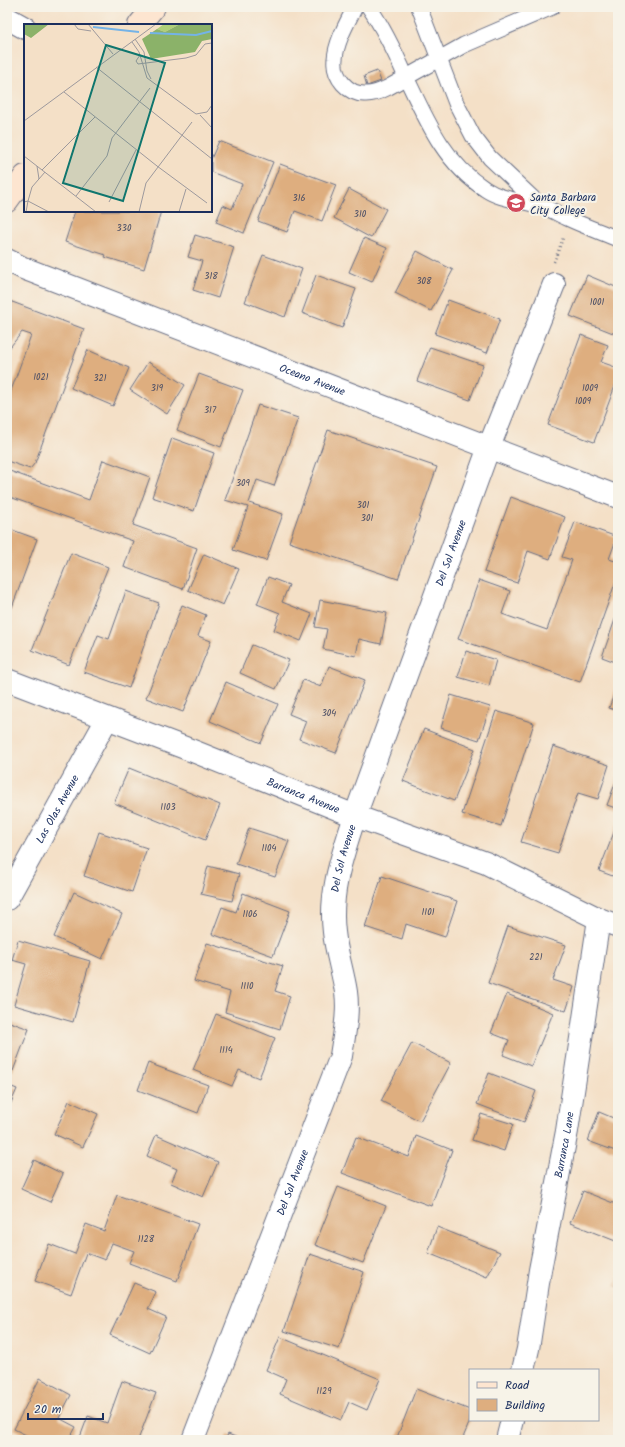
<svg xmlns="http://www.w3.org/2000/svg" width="625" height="1447" font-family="Kalam,sans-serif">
	<rect width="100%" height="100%" fill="#f7f3e8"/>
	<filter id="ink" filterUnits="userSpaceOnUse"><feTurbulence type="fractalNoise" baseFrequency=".025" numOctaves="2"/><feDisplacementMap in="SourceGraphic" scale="8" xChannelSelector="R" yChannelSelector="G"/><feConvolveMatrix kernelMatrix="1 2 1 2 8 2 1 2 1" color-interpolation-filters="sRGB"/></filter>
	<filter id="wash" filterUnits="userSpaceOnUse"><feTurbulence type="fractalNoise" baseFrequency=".012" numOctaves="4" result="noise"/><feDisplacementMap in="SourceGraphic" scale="16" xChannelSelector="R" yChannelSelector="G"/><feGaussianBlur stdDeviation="0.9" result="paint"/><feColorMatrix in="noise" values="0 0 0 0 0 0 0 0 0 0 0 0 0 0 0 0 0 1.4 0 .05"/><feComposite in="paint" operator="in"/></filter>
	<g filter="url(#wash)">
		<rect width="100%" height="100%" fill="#f4e0c7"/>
		<g id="blocks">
			<g fill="#deae7f">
				<polygon points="377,71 381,81 367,86 364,76"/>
				<polygon points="219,141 273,162 244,233 216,222 223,205 232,209 242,184 211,172 211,159"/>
				<polygon points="280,164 336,185 322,221 295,211 287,232 258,221"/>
				<polygon points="349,189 386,209 371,238 334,218"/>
				<polygon points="75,211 161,211 144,269 105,257 106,255 65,242"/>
				<polygon points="195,235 234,247 218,298 193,290 202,261 188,257"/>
				<polygon points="364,238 387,248 372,282 349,272"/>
				<polygon points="417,251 453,270 431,311 395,293"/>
				<polygon points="263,255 302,269 285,317 245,302"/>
				<polygon points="316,275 356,289 342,328 302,313"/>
				<polygon points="587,275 618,288 618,335 570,316"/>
				<polygon points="7,300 84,329 35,463 30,469 7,461 7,402 31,335 22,332 7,351"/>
				<polygon points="448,300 500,319 487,353 435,334"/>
				<polygon points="581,335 608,345 601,362 618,368 618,378 594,442 548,425"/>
				<polygon points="430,347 483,365 470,400 417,381"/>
				<polygon points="88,350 129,368 113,406 71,388"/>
				<polygon points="148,362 185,385 167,414 130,390"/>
				<polygon points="199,374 243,390 221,447 177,430"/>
				<polygon points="258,405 298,418 274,486 257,480 249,503 283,514 266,561 233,550 248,507 225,500"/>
				<polygon points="328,430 437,467 398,579 289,542"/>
				<polygon points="172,438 214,453 194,511 152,497"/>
				<polygon points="103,460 150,477 133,525 197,548 183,589 124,567 133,541 7,496 7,470 89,500"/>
				<polygon points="511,497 565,517 550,559 528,551 517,583 484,572"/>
				<polygon points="575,522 617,537 609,559 618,562 618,575 580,682 458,639 479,580 510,591 502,614 547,630 572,560 562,557"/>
				<polygon points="7,528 37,539 7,621"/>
				<polygon points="71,553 108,567 69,665 32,650"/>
				<polygon points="204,554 239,569 223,605 188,590"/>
				<polygon points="268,577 289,585 282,602 312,614 301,641 274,630 280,613 257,604"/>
				<polygon points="126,591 159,603 129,688 84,672 98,635 109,639"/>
				<polygon points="320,600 387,613 381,644 359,639 356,656 323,649 327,629 315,627"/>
				<polygon points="182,605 206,615 198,636 211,641 183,712 146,698"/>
				<polygon points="618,611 618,663 602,657"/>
				<polygon points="252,645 289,660 276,689 240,673"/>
				<polygon points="466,651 496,660 489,686 458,677"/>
				<polygon points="329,666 365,680 336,753 299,739 306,721 289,714 303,680 321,687"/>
				<polygon points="226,682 278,704 261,743 210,721"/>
				<polygon points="618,683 618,711 609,708"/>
				<polygon points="451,695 490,707 479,740 441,728"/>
				<polygon points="496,711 534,723 501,826 462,814"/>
				<polygon points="424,729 475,749 454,801 403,781"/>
				<polygon points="553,746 609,765 598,799 578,793 558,853 521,842"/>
				<polygon points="129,768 220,805 205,840 114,803"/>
				<polygon points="618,776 618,809 607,805"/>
				<polygon points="618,822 618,878 599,871"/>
				<polygon points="249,828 289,841 275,877 236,864"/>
				<polygon points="99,832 147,848 132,892 84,876"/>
				<polygon points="208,866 239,874 232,901 201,894"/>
				<polygon points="382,876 457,901 445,937 406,924 402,939 365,927"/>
				<polygon points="74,892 122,914 102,959 54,937"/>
				<polygon points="243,893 290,911 273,956 212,934 222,907 236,912"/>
				<polygon points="508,926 566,945 553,980 574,987 566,1011 488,983"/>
				<polygon points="18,940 90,961 73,1022 14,1005 26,964 12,960"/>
				<polygon points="207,943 283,966 275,991 290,996 280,1029 225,1012 230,992 194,981"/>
				<polygon points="507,994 553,1013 531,1066 503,1055 509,1040 491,1033"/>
				<polygon points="216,1014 275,1038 259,1078 239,1070 232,1086 193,1070"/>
				<polygon points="7,1021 29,1029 13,1071 7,1069"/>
				<polygon points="412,1043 451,1063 420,1121 381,1101"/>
				<polygon points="148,1063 208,1085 198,1113 138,1090"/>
				<polygon points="489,1073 536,1091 524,1122 477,1104"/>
				<polygon points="7,1085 17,1089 7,1112"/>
				<polygon points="69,1101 98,1114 83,1147 54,1134"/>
				<polygon points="599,1112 618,1120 618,1152 588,1141"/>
				<polygon points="481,1114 513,1124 504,1151 472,1140"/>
				<polygon points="156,1135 218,1162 203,1197 171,1183 177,1169 147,1156"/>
				<polygon points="416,1136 452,1150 431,1206 342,1173 356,1137 409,1157"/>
				<polygon points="34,1160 63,1174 50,1202 21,1189"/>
				<polygon points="338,1187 386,1206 363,1263 315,1245"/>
				<polygon points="583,1191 618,1205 618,1242 570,1223"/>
				<polygon points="117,1195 198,1224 177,1281 129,1263 134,1251 112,1243 105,1260 86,1253 71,1294 35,1281 49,1244 75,1254 86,1224 104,1231"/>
				<polygon points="437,1227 500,1252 487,1277 428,1253"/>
				<polygon points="310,1254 364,1272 339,1349 284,1331"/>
				<polygon points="618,1277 618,1287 615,1286"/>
				<polygon points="134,1283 156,1292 148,1309 166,1317 150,1353 110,1335"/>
				<polygon points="280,1337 380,1379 367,1410 349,1402 341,1420 280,1394 286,1379 266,1370"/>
				<polygon points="40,1378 71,1395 59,1418 76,1427 69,1440 36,1440 14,1429"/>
				<polygon points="122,1381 156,1393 138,1440 79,1440 88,1416 107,1423"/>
				<polygon points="416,1389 470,1410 470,1421 462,1440 449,1440 444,1438 444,1440 396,1440"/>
				<polygon points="228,1434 243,1440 225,1440"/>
			</g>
		</g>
	</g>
	<g filter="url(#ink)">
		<use href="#blocks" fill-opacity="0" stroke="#676d83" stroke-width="1"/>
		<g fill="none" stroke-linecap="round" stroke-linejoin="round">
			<g stroke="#676d83" stroke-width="17">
				<g id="lane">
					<path d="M 355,7 C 347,23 336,42 335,59 C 333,77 348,95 366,94 C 373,94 381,91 387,88 L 464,45 L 552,7"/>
					<path d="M 369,7 C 384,29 395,52 406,77 C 426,119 444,163 485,189 C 501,200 521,200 540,206 C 549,208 558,214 567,218 C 584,226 601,232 618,239"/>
					<polyline points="419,7 456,103 473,136 490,158 541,206"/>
				</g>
			</g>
			<g stroke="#676d83" stroke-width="24">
				<g id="street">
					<polyline points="7,18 25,28"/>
					<path id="s1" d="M 7,260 L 23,268 L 618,497"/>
					<path id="s2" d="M 7,680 L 193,751 L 355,816 L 486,863 L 599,919 L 618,926"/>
					<path id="s3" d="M 7,899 L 107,719"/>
					<path id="s4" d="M 523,1370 L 528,1349 L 540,1270 L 567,1131 L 599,919"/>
					<path id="s5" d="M 193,1440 L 341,1056 C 344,1035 349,1013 346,992 C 343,972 336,952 334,932 C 329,891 343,854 355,816 L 489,447 L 554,284"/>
					<polyline points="507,1440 512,1420"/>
				</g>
			</g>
			<g stroke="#676d83" stroke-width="24">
				<g id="secondary">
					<polyline points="139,25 154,7"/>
					<polyline points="7,201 25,176"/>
				</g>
			</g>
			<polyline stroke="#676d83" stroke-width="2.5" stroke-dasharray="1 3" stroke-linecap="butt" points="554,262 563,238"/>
			<use href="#lane" stroke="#fff" stroke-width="15"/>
			<use href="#street" stroke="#fff" stroke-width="22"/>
			<use href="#secondary" stroke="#fde5d0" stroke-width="22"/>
		</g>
	</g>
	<defs>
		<g id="university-disc" transform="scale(1)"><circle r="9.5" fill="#d1495b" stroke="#f7f3e8"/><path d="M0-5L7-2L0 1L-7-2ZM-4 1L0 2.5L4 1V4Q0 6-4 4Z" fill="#fff"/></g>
	</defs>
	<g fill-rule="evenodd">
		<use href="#university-disc" x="516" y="203"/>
	</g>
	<g text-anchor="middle" stroke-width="4" stroke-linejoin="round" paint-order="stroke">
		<g font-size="9" fill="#4c4f66">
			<text x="299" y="201">316</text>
			<text x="360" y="217">310</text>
			<text x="124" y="231">330</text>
			<text x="211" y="279">318</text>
			<text x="424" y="284">308</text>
			<text x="597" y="305">1001</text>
			<text x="41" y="380">1021</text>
			<text x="100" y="381">321</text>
			<text x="157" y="391">319</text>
			<text x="590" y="391">1009</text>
			<text x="583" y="404">1009</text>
			<text x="210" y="413">317</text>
			<text x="243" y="486">309</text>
			<text x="363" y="508">301</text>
			<text x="367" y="521">301</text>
			<text x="329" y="716">304</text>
			<text x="168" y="810">1103</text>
			<text x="269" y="851">1104</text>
			<text x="428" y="915">1101</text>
			<text x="250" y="917">1106</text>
			<text x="536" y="960">221</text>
			<text x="247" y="989">1110</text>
			<text x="226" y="1053">1114</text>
			<text x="146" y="1242">1128</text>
			<text x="324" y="1394">1129</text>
		</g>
		<g font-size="11" fill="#1b2f5e" stroke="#f7f3e8" text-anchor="start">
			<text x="530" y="201">Santa Barbara<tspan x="530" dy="13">City College</tspan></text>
		</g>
		<g font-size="11" fill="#1b2f5e" stroke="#f7f3e8">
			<text dy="4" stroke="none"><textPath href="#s1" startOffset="328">Oceano Avenue</textPath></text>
			<text dy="4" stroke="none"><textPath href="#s5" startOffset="936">Del Sol Avenue</textPath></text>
			<text dy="4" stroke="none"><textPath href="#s2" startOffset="318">Barranca Avenue</textPath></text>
			<text dy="4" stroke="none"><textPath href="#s3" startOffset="103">Las Olas Avenue</textPath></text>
			<text dy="4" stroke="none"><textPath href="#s5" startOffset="612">Del Sol Avenue</textPath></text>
			<text dy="4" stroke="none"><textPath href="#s4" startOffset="229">Barranca Lane</textPath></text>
			<text dy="4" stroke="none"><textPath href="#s5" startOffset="276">Del Sol Avenue</textPath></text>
		</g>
	</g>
	<g transform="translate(24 24)">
		<rect width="188" height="188" fill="#f4e0c7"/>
		<path d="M 140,0 L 156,0 L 141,8 L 133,5 Z" fill="#afd079"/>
		<path d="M 0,0 L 25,0 L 7,14 L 0,10 ZM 156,0 L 188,0 L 188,15 L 178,17 L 171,28 L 127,35 L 118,15 L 133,5 L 141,8 Z" fill="#8bb269"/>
		<path fill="none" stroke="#74b3e7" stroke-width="2" d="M 69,3 L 115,8M 126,9 L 172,11 L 188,7"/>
		<path fill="none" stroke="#9d999d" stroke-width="1" d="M 50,0 L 54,5 L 67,7M 64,0 L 89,30M 111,15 L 120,28 L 123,47 L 127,55M 108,18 L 115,28 L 123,54 L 172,90 L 183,88 L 188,81M 116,31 L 112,37 L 114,40 L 162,34 L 172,31 L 181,20 L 188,19M 72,43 L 188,135M 40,68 L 133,142 L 183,179M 176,91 L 188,104M 0,97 L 132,0M 0,132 L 72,188M 13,142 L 15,155M 18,146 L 71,93M 52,172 L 83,132 L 88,114 L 126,64M 0,178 L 4,177 L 8,163 L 21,148M 85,178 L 112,126M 2,188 L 4,177 L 25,188M 115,188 L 122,159 L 168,98M 155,188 L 162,165"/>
		<path fill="#0f766e" fill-opacity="0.15" stroke="#0f766e" stroke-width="2" d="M 82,21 L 141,39 L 99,177 L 39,159 Z"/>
		<rect width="188" height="188" fill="none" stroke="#1b2f5e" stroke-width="2"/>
	</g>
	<rect width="625" height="1447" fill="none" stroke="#f7f3e8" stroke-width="24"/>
	<rect x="469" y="1369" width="130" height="52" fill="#f7f3e8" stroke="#9fa5b1"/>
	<rect x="477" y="1382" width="20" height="6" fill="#fde5d0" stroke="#9fa5b1"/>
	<text x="505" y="1389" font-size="12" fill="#1b2f5e">Road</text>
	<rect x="477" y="1399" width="20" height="12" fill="#deae7f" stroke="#9fa5b1"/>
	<text x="505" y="1409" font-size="12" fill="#1b2f5e">Building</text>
	<path d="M28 1413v6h75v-6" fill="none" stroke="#1b2f5e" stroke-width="2"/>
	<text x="34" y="1413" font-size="12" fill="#1b2f5e" stroke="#f7f3e8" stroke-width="3" paint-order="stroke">20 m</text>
</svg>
